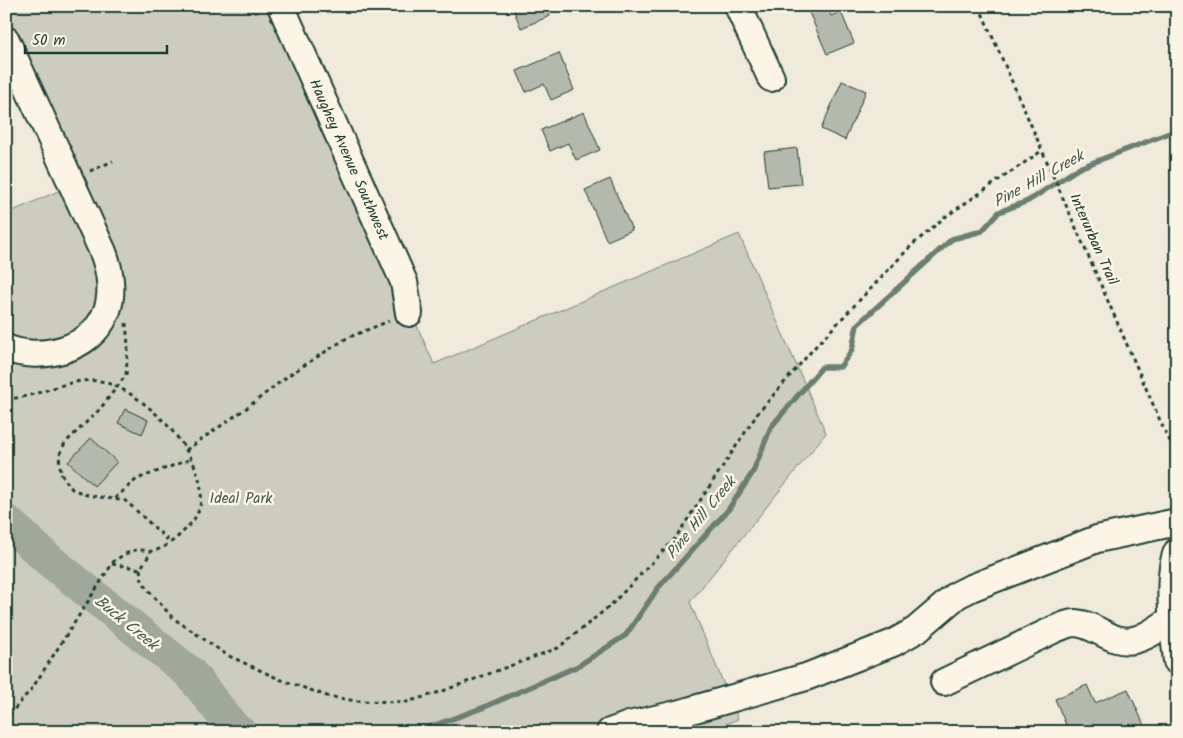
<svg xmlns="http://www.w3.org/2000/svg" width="1183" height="738" font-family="Kalam,sans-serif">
	<rect width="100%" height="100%" fill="#efeada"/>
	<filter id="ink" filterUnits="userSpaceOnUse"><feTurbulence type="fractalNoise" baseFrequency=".02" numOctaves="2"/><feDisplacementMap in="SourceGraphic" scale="10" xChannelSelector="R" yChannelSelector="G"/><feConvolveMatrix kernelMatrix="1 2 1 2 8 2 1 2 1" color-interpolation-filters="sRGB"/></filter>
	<g filter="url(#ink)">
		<polygon fill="#cccdbf" stroke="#76857a" points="6,6 274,6 434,364 739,234 826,433 690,602 738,719 706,732 6,732 6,214 81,181 6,17"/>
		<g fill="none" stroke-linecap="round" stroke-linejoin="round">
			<polyline stroke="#6c7d71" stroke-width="5.5" points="416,732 482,708 578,666 626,635 658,588 728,510 753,472 771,427 822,367 840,367 852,350 857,325 952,239 982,231 999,212 1028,201 1079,168 1177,130"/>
			<polyline stroke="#9fa89a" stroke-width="34" points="6,521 50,561 190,673 235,730 239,732"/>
		</g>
		<g fill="#b5b9ad" stroke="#1f3d34">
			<polygon points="512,6 546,6 550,16 521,28"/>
			<polygon points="817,6 827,6 831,16 841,12 854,43 827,54 808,10"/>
			<polygon points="559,53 574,90 551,100 544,84 526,92 517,71"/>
			<polygon points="842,81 866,91 845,140 821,129"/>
			<polygon points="584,112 600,150 576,160 568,143 550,151 541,130"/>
			<polygon points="797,148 801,184 768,187 764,152"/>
			<polygon points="610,179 632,230 607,241 585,190"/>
			<polygon points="125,409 148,420 142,434 118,423"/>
			<polygon points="91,438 117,462 94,486 68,462"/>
			<polygon points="1087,685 1095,703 1128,689 1147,732 1069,732 1055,699"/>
		</g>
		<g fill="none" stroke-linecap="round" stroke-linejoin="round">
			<g stroke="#1f3d34" stroke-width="30">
				<g id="minor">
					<path id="s1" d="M 281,6 L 404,282 L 409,313"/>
					<polyline points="738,6 771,78"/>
					<path d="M 6,40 L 103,252 C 110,270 114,294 106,313 C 91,350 40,362 6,348"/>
					<path d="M 1177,552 C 1166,577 1174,633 1177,661"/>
					<path d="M 944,682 L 1055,629 C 1061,627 1068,623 1074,623 C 1095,623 1111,645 1134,640 C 1148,637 1160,627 1172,619"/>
					<polyline points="610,732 629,725 681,713 806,677 893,643 916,630 957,595 971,588 1097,539 1177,522"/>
				</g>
			</g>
			<g stroke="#1f3d34" stroke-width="3" stroke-dasharray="4 4" stroke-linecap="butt">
				<polyline points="979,6 1166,434 1177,453"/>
				<polyline points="90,171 113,161"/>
				<polyline points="126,323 128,345 126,375 100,409 65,443 59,456 61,474 72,489 87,495 126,501 170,542"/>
				<path d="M 6,399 C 38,398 67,377 99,381 C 146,388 229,476 192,522 C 184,532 166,549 153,551 C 149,552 145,550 142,550 C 131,549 122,556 114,561 L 33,687 L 6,719"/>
				<polyline points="186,450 248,407 289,375 347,338 389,321"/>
				<polyline points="115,498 137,479 191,459"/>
				<polyline points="112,564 140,569 152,551"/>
				<polyline points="140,569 142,581 150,592 173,618 227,655 279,679 327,696 356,701 407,702 440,692 558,648 610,606 674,540 758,413 814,348 911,246 945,217 1043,150"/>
			</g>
			<use href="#minor" stroke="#fcf5e5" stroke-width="26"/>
		</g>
	</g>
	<g text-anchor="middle" stroke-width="5" stroke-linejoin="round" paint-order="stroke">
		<g font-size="15" fill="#1f3d34" stroke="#fcf5e5">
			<text dy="5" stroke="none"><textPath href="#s1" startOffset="168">Haughey Avenue Southwest</textPath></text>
			<text transform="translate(1094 239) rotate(66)" y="5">Interurban Trail</text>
		</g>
		<g font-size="15" fill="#425a50" stroke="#fcf5e5">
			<text x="241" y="503">Ideal Park</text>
		</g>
		<g font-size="16" font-style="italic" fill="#455d53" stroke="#fcf5e5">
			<text transform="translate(1038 178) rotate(-29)" y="6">Pine Hill Creek</text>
			<text transform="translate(700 517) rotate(-51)" y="6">Pine Hill Creek</text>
			<text transform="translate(127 622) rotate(39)" y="6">Buck Creek</text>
		</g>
	</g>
	<rect width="1183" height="738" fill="none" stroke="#fcf5e5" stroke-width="25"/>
	<rect x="12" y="12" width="1158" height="713" fill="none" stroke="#1f3d34" stroke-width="2" filter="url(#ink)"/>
	<path d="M25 45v8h142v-8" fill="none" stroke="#1f3d34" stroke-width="2.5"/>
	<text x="32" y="45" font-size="15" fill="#1f3d34" stroke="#fcf5e5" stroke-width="4" paint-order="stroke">50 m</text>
</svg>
